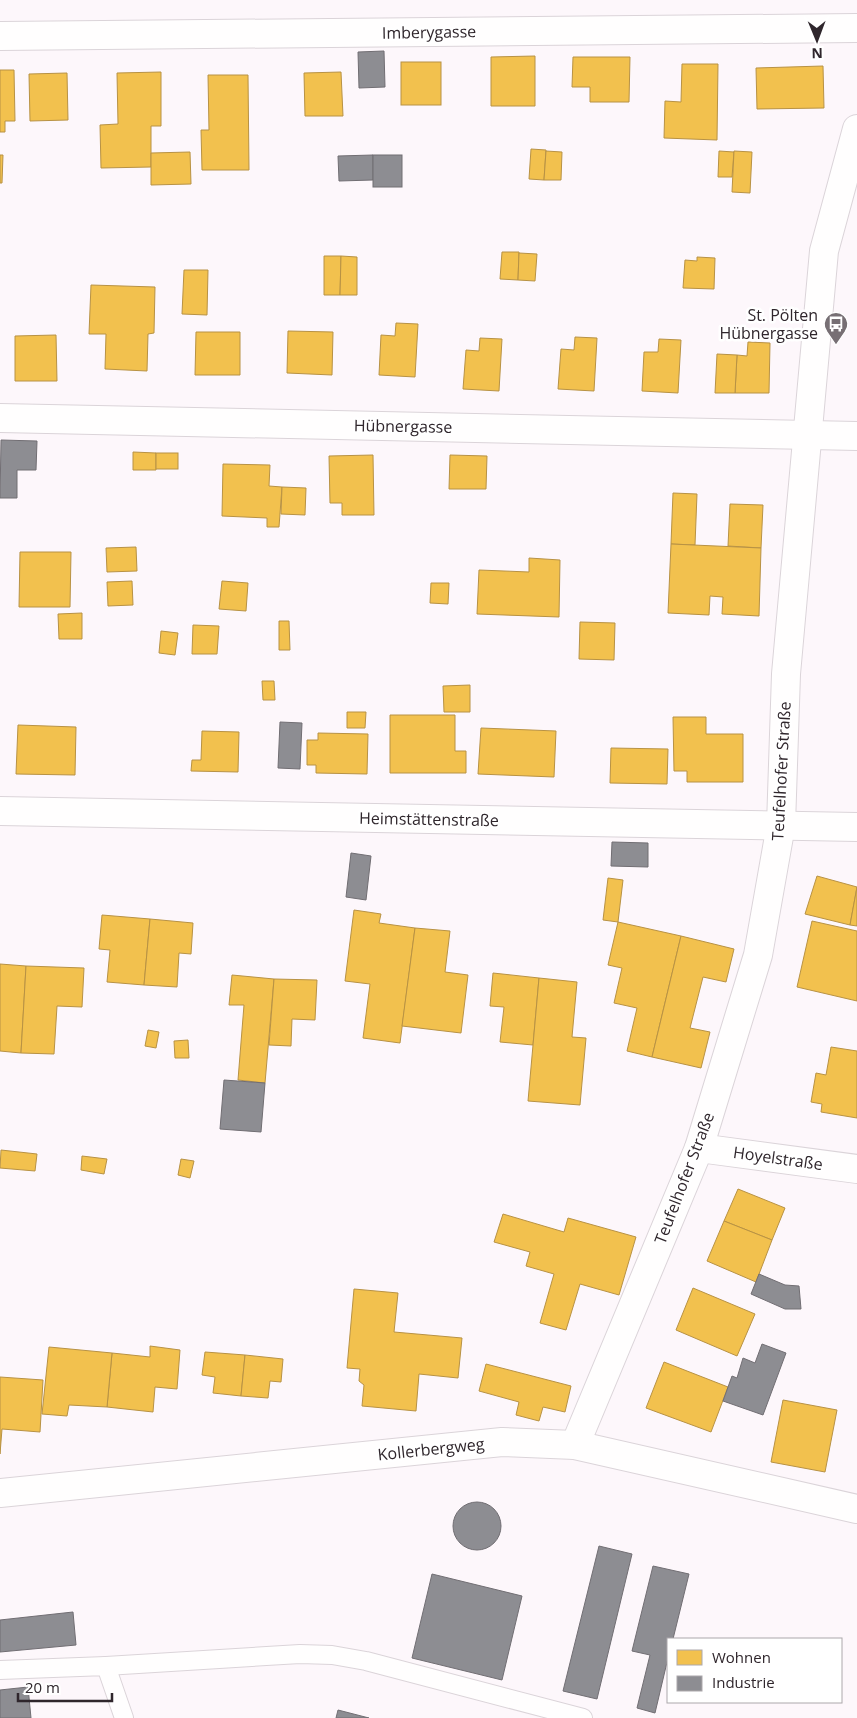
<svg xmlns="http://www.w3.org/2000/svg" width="857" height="1718" font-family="'Open Sans',sans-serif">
	<rect width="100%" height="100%" fill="#fdf7fb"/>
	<g fill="#f2c14e" stroke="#b89244">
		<polygon points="535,56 535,106 491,106 491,57"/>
		<polygon points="573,57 630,57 629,102 590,102 590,87 572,87"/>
		<rect x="401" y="62" width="40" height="43"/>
		<polygon points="682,64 718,64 717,140 664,138 665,101 681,102"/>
		<polygon points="823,66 824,108 757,109 756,68"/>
		<polygon points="0,70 14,70 15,121 5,121 5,132 0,132"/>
		<polygon points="161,72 161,126 151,126 151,167 101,168 100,125 118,124 117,73"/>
		<polygon points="341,72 343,116 305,116 304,73"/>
		<polygon points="67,73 68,120 30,121 29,74"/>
		<polygon points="208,75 248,75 249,170 202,170 201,130 209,130"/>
		<polygon points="531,149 546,150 544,180 529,179"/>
		<polygon points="546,151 562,152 561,180 544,180"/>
		<polygon points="719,151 734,152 732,177 718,177"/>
		<polygon points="734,151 752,152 750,193 732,192"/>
		<polygon points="190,152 191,184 151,185 151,153"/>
		<polygon points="0,155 3,155 2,183 0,183"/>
		<polygon points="502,252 519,252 518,280 500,279"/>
		<polygon points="519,253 537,254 535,281 518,280"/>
		<polygon points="324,256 341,256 340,295 324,295"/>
		<polygon points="341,256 357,257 357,295 340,295"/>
		<polygon points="697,257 715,258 714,289 683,288 685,260 697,261"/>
		<polygon points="184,270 208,270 207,315 182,314"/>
		<polygon points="91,285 155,287 154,333 148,334 147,371 105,369 106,334 89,334"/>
		<polygon points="396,323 418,324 415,377 379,375 381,335 395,336"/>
		<polygon points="288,331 333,332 332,375 287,373"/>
		<polygon points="196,332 240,332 240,375 195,375"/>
		<polygon points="56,335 57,381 15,381 15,336"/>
		<polygon points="575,337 597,338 594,391 558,389 561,349 574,350"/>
		<polygon points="480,338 502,339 499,391 463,389 466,350 479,351"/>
		<polygon points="659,339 681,340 678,393 642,391 644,352 658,352"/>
		<polygon points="748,342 770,343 769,393 735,393 737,355 747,356"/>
		<polygon points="717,354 737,355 735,393 715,393"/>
		<polygon points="133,452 156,453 156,470 133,470"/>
		<rect x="156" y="453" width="22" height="16"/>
		<polygon points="373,455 374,515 342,515 342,503 330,503 329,456"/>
		<polygon points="450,455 487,456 486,489 449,489"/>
		<polygon points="223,464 270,465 269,486 282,487 279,527 267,527 267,518 222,516"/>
		<polygon points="282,487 306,488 305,515 281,514"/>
		<polygon points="673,493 697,494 695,545 671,544"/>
		<polygon points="730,504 763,505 761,548 728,546"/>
		<polygon points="671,544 761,548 759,616 722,614 723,597 710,596 709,615 668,613"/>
		<polygon points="136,547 137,571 107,572 106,548"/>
		<polygon points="20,552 71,552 70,607 19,607"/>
		<polygon points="529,558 560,560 559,617 477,614 479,570 529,572"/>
		<polygon points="132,581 133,605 108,606 107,582"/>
		<polygon points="222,581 248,583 246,611 219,609"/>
		<polygon points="431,583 449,583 448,604 430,603"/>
		<polygon points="82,613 82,639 59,639 58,614"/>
		<polygon points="279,621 289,621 290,650 279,650"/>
		<polygon points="580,622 615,623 614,660 579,659"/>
		<polygon points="193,625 219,626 217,654 192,654"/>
		<polygon points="161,631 178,633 175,655 159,653"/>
		<polygon points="262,681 274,681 275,700 263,700"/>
		<polygon points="470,685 470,712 444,712 443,686"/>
		<polygon points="347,712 366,712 365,728 347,728"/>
		<polygon points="390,715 455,715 455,751 466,751 466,773 390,773"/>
		<polygon points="673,717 706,717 706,734 743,734 743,782 687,782 687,771 674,771"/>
		<polygon points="18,725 76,727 75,775 16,774"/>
		<polygon points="481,728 556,731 554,777 478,774"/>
		<polygon points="202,731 239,732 238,772 191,771 192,760 201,760"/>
		<polygon points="318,733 368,734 367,774 316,773 316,765 307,765 307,740 318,740"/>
		<polygon points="611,748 668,749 667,784 610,783"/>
		<polygon points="817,876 857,887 850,925 805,914"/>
		<polygon points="608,878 623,880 618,922 603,920"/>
		<polygon points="857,887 857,926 850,925"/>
		<polygon points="354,910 381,914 379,923 415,928 400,1043 363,1038 370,984 345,981"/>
		<polygon points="102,915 150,919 144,985 107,982 110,950 99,949"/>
		<polygon points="150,919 193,923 191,954 179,953 177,987 144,985"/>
		<polygon points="812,921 857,931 857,1001 797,987"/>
		<polygon points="618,922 681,936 652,1057 627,1051 637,1008 614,1003 622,968 608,965"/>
		<polygon points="415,928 450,931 445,972 468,975 461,1033 402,1026"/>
		<polygon points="681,936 734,949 726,982 703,977 690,1028 710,1032 701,1068 652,1057"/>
		<polygon points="0,964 26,966 21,1053 0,1051"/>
		<polygon points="26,966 84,968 82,1007 57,1006 54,1054 21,1053"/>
		<polygon points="493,973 539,978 533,1045 500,1042 504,1007 490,1006"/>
		<polygon points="232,975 274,979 265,1083 238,1080 244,1005 229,1005"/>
		<polygon points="539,978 577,982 572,1037 586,1038 580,1105 528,1101"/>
		<polygon points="274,979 317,980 315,1020 292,1019 291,1046 269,1045"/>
		<polygon points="148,1030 159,1032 156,1048 145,1046"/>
		<polygon points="188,1040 189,1058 175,1058 174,1041"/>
		<polygon points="831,1047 857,1051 857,1118 821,1112 822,1104 811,1102 816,1073 826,1075"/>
		<polygon points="1,1150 37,1154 35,1171 0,1168"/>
		<polygon points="82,1156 107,1159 104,1174 81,1170"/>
		<polygon points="181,1159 194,1161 190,1178 178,1175"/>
		<polygon points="738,1189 785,1208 772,1240 724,1221"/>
		<polygon points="503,1214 564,1232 568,1218 636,1237 619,1295 580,1284 566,1330 540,1323 554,1274 526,1266 530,1252 494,1242"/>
		<polygon points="724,1221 772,1240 756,1282 707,1261"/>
		<polygon points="693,1288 755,1314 737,1356 676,1330"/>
		<polygon points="354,1289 398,1293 394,1332 462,1338 458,1378 419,1374 416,1411 362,1406 364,1385 359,1381 360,1369 347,1368"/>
		<polygon points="150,1346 180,1350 177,1389 155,1387 153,1412 107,1407 112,1353 150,1357"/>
		<polygon points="49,1347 112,1353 107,1407 69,1405 67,1416 42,1414"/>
		<polygon points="205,1352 245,1355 241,1396 213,1393 215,1377 202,1375"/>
		<polygon points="245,1355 283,1359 281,1382 270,1381 268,1398 241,1396"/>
		<polygon points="664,1362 728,1387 711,1432 646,1408"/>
		<polygon points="486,1364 571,1386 565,1412 543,1407 539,1421 516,1415 519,1402 479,1391"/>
		<polygon points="0,1377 43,1380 40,1432 2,1429 0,1454"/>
		<polygon points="783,1400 837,1410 825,1472 771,1462"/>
	</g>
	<g fill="#8d8d92" stroke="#716e73">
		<polygon points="384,51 385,87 359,88 358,52"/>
		<polygon points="373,155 373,180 339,181 338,156"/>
		<rect x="373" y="155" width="29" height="32"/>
		<polygon points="1,440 37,441 36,470 17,470 17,498 0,498"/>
		<polygon points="280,722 302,723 300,769 278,768"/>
		<polygon points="612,842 648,843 648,867 611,866"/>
		<polygon points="351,853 371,856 366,900 346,897"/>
		<polygon points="224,1080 265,1083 261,1132 220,1129"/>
		<polygon points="759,1274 785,1285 799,1286 801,1309 785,1309 751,1294"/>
		<polygon points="762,1344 786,1353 763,1415 723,1401 732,1376 737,1378 743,1358 755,1363"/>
		<circle cx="477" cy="1526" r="24"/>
		<polygon points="599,1546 632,1554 597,1699 563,1691"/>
		<polygon points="653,1566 689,1574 673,1639 668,1639 668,1658 655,1713 637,1708 650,1655 632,1651"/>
		<polygon points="432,1574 522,1596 502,1680 412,1658"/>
		<polygon points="73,1612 76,1645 0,1652 0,1620"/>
		<polygon points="28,1687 31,1718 0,1718 0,1690"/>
		<polygon points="338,1710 369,1718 336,1718"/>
	</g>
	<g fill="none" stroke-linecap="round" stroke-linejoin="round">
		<g stroke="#dbd4d9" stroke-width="20">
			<g id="lane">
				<polyline points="106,1666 300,1654 332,1655 366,1661 583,1718"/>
				<polyline points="0,1670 106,1666 124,1718"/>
			</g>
		</g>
		<g stroke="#dbd4d9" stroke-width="30">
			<g id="street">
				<polyline points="0,36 857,28"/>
				<polyline points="0,418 857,436"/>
				<polyline points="0,811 857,827"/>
				<polyline points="699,1148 857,1169"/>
				<polyline points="575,1445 699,1148 758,955 781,825 786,674 824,251 857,129"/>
				<polyline points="0,1493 502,1442 575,1445 857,1509"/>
			</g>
		</g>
		<use href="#lane" stroke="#fffefe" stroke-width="18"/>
		<use href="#street" stroke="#fffefe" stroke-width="28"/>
	</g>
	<defs>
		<g id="bus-pin" transform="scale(1.25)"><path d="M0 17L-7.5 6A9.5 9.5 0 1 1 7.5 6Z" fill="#776f74" stroke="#fff"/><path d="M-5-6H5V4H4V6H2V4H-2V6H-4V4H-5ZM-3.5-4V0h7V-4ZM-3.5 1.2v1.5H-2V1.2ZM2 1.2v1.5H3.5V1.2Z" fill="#fff"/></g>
	</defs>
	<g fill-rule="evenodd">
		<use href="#bus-pin" x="836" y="324"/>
	</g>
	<g text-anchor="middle" stroke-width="5" stroke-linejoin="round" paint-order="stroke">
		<g font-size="16" fill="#2f262c" stroke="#fff">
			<text transform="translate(429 32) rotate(-1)" y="6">Imberygasse</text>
			<text transform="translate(403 426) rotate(1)" y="6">Hübnergasse</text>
			<text transform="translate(781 771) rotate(-87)" y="6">Teufelhofer Straße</text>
			<text transform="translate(429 819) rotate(1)" y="6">Heimstättenstraße</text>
			<text transform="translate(778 1158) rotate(8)" y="6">Hoyelstraße</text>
			<text transform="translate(684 1178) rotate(-69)" y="6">Teufelhofer Straße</text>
			<text transform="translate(431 1449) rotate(-6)" y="6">Kollerbergweg</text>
		</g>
		<g font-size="16" fill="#2f262c" stroke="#fff" text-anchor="end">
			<text x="818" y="321">St. Pölten<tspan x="818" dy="18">Hübnergasse</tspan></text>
		</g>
	</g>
	<rect x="667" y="1638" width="175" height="65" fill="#ffffff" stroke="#aca8ab"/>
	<rect x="677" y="1650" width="25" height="15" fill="#f2c14e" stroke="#aca8ab"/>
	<text x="712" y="1663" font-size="15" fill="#2f262c">Wohnen</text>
	<rect x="677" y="1676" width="25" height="15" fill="#8d8d92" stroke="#aca8ab"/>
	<text x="712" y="1688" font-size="15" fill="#2f262c">Industrie</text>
	<g transform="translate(817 40) rotate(179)" stroke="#ffffff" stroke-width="4" paint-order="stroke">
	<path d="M0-4L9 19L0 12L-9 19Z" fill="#2f262c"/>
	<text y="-8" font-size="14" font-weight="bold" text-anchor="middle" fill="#2f262c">N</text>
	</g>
	<path d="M18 1693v8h94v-8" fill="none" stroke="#2f262c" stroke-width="2.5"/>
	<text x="25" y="1693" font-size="15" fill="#2f262c" stroke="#ffffff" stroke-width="4" paint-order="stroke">20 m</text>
</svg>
